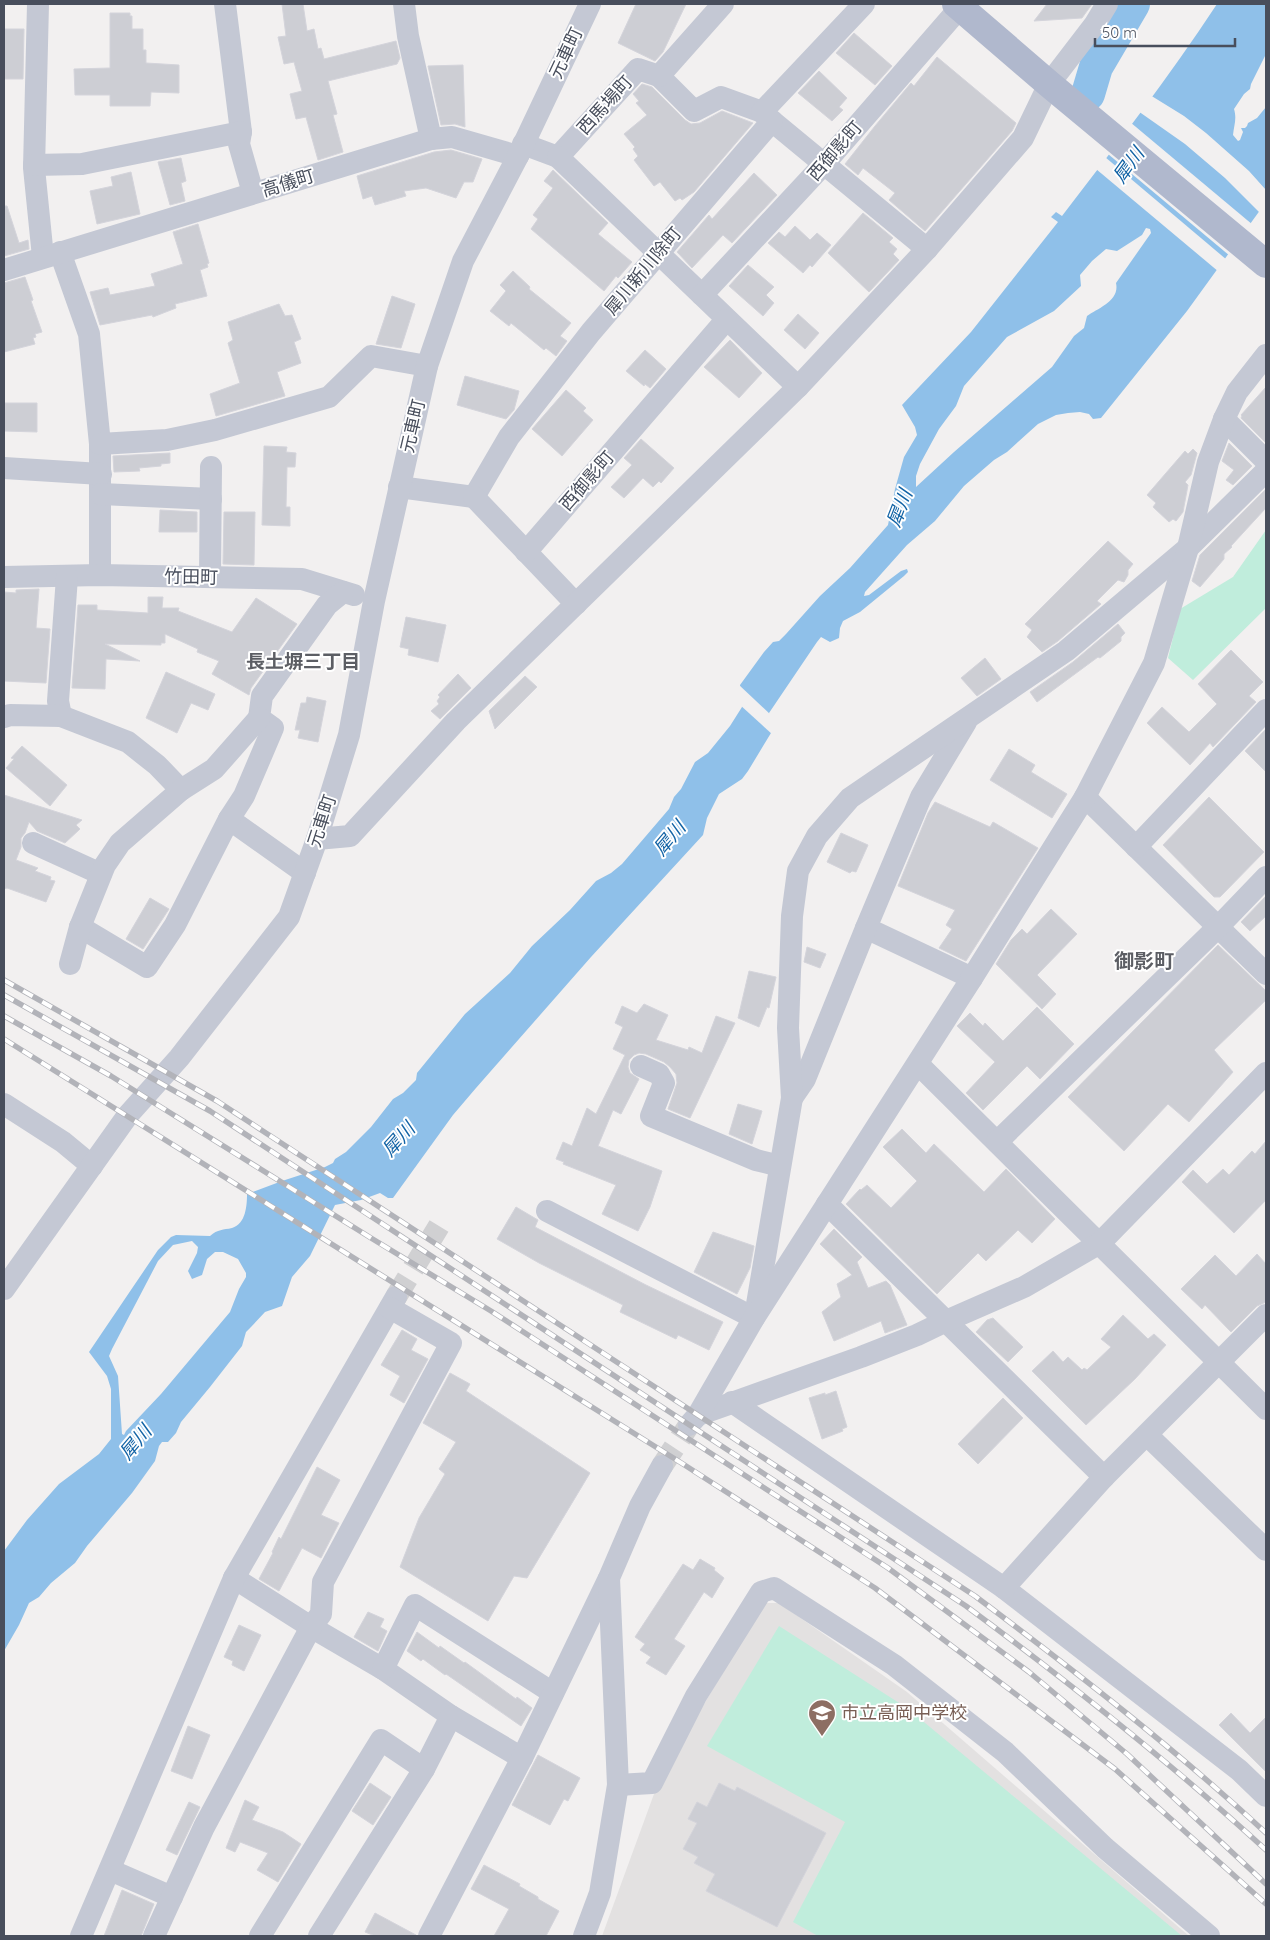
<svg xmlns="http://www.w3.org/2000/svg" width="1270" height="1940" font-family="Quicksand,'Noto Sans JP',sans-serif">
	<rect width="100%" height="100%" fill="#f2f0f0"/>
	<polygon fill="#e3e1e1" points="763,1603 779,1603 907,1692 1189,1936 602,1936 658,1783"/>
	<g fill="#c0eddc">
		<polygon points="1266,530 1266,608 1193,680 1168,658 1180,609 1233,577"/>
		<polygon points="779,1626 907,1708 1182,1936 818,1936 793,1922 845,1822 707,1746"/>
	</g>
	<path fill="#8fc0e9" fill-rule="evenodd" d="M 1217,4 L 1266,4 L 1266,54 L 1251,84 L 1250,89 L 1244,94 L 1234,109 C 1237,119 1234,125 1233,135 L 1238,141 L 1240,140 L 1243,132 L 1241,128 L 1245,128 L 1247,126 L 1248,123 L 1257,118 L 1266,107 L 1266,202 L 1187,311 L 1101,418 L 1093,419 L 1089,414 L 1080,412 L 1068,413 L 1056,415 L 1038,424 L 1007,452 L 994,460 L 964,486 L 935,521 L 907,545 L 865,592 L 864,596 L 869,595 L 901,571 L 907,569 L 908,572 L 904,576 L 860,612 L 843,621 L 840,628 L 839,638 L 830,642 L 821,637 L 817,642 L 769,713 L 771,733 L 748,771 L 742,779 L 719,794 L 707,818 L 703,835 L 591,957 L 476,1088 L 453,1115 L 393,1198 L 388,1198 L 380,1193 L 361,1200 L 335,1205 L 310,1256 L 292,1277 L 282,1306 L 265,1312 L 251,1327 L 246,1332 L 242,1346 L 210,1387 L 181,1422 L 176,1433 L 168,1442 L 162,1442 L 159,1446 L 155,1461 L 132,1493 L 87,1546 L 75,1563 L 51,1583 L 39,1597 L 29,1603 L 19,1625 L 4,1651 L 4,1551 L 27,1520 L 59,1484 L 99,1454 L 111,1439 L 111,1389 L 107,1376 L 89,1352 L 158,1250 L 171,1237 L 176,1235 L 210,1236 C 218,1229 223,1230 232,1228 C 246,1224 247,1205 247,1194 L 282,1181 L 325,1167 L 333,1163 L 335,1159 L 346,1152 L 371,1127 L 393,1099 L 403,1093 L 416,1080 L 417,1073 L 465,1014 L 510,973 L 532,946 L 570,910 L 596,881 L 611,873 L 622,864 L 669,809 L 674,797 L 681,789 L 695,762 L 708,753 L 730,726 L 742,707 L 740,685 L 764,652 L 773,642 L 779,641 L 786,634 L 820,596 L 850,568 L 888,525 L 895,489 L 904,457 L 917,435 L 915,427 L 902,405 L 971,332 L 1058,222 L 1051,217 L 1056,212 L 1062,216 C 1115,147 1169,77 1217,4 ZM 1146,228 L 1150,229 L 1151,233 L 1116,283 C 1120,301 1098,308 1087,316 L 1084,328 L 1074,336 L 1052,367 L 954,452 L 916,487 L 916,476 L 920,464 L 939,429 L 956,406 L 964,386 L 1007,337 L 1054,311 L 1081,286 L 1080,275 L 1092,261 L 1106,249 L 1117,251 L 1142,235 ZM 192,1241 L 198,1247 L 197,1253 L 188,1271 L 192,1279 L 202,1275 L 207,1259 L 215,1252 L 223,1252 L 238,1259 L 246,1273 L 246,1277 L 239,1289 L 230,1312 L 161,1394 L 126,1431 L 124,1435 L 122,1434 L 118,1376 L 109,1356 L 112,1349 L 158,1261 L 173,1245 Z"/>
	<g fill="#f2f0f0">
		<polygon points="1150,95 1184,116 1206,133 1249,171 1266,190 1266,206 1261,214 1225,178 1185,144 1138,111"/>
		<polygon points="1130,122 1253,225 1230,256 1108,154"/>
		<polygon points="1105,157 1227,260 1219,272 1096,169"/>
		<polygon points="738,684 772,716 773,735 739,704"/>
	</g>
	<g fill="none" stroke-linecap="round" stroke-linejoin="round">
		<polyline stroke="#8fc0e9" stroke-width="34" points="1088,94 1096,67 1133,4"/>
	</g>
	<g fill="#cdced4" stroke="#d4d4db">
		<polygon points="282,4 303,4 307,31 314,29 318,49 321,48 324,59 396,41 400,58 397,64 328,81 337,114 333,115 343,152 318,160 306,117 296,119 290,94 302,91 294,62 284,64 278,37 286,36"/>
		<polygon points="636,4 686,4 663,52 655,61 618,43"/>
		<polygon points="1047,4 1092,4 1082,18 1034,21"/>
		<polygon points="110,13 130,13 130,16 132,16 132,29 143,29 143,50 146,50 146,63 179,65 179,93 151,92 150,106 110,106 110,95 75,95 74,69 110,68"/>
		<polygon points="4,29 24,29 23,79 4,79"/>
		<polygon points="854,33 892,66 875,85 836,53"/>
		<polygon points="937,57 1016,123 1012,131 925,231 889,200 895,193 863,168 858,175 845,164 875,126 911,83 914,86"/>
		<polygon points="463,65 465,127 455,124 441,125 428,66"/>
		<polygon points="819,71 847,98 839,107 843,110 832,121 798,93"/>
		<polygon points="642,84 652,87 685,120 691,124 700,123 722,111 753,123 694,192 682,200 680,198 675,201 660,182 654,186 634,160 638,156 633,149 635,147 624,134 647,115 636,103 639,101 633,94"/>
		<polygon points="451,150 482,159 473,182 464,182 456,198 426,188 404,191 406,196 375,205 372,196 363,199 357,176 434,152"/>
		<polygon points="181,158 186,181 181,183 185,201 170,205 158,162"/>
		<polygon points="553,170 608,223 598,234 632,262 618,278 616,276 604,291 531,229 538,219 533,215 553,188 544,181"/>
		<polygon points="131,172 140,214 97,224 90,191 113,186 111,177"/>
		<polygon points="754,173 777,195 732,243 723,235 692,268 677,252 709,215 712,219"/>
		<polygon points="4,206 7,206 19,243 28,240 29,249 4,256"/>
		<polygon points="863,213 893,238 889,242 897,249 893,254 899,260 869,292 828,253"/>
		<polygon points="198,224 209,263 207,264 208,267 200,270 207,296 175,304 176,308 153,317 152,315 100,325 90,292 108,288 110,295 155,286 151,274 183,264 173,232"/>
		<polygon points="795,226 810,240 817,233 831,245 812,267 810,265 803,273 768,243 779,232 785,237"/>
		<polygon points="748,265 774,287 766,295 774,303 763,316 729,286"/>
		<polygon points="513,271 530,287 529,289 571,323 560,336 567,341 556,356 546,348 544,350 511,323 509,326 490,311 506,291 500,285"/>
		<polygon points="25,277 33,300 31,301 42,332 35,334 36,337 33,338 35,344 4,352 4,283"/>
		<polygon points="392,296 415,304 401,348 376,344"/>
		<polygon points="279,304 285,316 292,315 301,339 294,342 301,363 277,372 285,396 216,416 210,394 240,383 228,343 233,340 228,322"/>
		<polygon points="798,314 819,333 805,349 784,330"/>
		<polygon points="730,340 762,373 739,398 704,367"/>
		<polygon points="645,350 666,369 650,388 645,384 644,386 626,371"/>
		<polygon points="465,376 519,391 514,410 506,419 457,405"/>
		<polygon points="1266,387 1266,443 1241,418 1242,416 1241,415"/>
		<polygon points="566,390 586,408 583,411 593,420 562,456 532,429"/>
		<polygon points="5,403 37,403 37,432 4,431"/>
		<polygon points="641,439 674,468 661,483 659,481 653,487 643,478 624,498 611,487 632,465 624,458"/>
		<polygon points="1229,443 1252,466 1233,485 1226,480 1234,470 1222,461"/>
		<polygon points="264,446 287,447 286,452 296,453 295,467 287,467 286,507 290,507 290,526 262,525"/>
		<polygon points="1193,449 1197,453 1191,475 1185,482 1188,485 1183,512 1176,521 1173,519 1169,522 1153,507 1156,503 1147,495 1185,451 1188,454"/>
		<polygon points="170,453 170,463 161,464 161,466 139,468 140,471 114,472 113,456"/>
		<polygon points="1266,489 1266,510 1265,509 1231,546 1232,547 1224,554 1224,559 1200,587 1192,581 1200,555"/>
		<polygon points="160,510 197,512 197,532 159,532"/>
		<polygon points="224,512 255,512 254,565 223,564"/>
		<polygon points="1108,541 1133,564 1128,570 1128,575 1124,582 1118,580 1097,601 1101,604 1058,641 1042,652 1027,637 1032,630 1025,624"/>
		<polygon points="39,589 36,628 50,629 46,683 4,681 4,592 16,593 16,590"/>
		<polygon points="148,597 163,597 162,608 179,608 178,611 232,632 256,598 297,624 251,688 249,695 212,674 219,661 197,652 198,649 165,634 165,643 161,643 161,645 105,644 140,661 106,659 105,689 72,688 78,605 97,605 97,610 148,613"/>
		<polygon points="406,617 446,625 438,662 408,655 409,649 400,647"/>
		<polygon points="1118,624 1125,633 1121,637 1121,641 1100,658 1098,657 1037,702 1030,692 1073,662"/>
		<polygon points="1231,650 1263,682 1249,696 1256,702 1213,747 1210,743 1190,765 1147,723 1162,707 1189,732 1217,704 1198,684"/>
		<polygon points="985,658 1001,679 977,696 961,678"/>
		<polygon points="166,672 215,694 208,710 191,703 177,733 146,718"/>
		<polygon points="458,674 471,688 440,719 431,711 439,704 437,701 440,697 438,695"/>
		<polygon points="525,676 537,687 495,729 489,711"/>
		<polygon points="307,697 326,701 318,742 298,738 300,730 295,730 301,703 306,703"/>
		<polygon points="1266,729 1266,772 1245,751"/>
		<polygon points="22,746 67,785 50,806 6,768 14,759 11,758"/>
		<polygon points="1009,749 1035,765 1031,772 1067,794 1052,818 990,780"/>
		<polygon points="4,795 82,820 76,825 80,829 65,843 37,831 29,822 25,833 21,838 21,847 16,860 38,868 35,871 51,877 50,880 55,881 46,902 7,888 4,889"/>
		<polygon points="1209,797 1264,852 1220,897 1214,897 1163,845"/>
		<polygon points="935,802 990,827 993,822 1038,848 966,961 939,948 952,929 946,925 955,910 898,886 928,813"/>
		<polygon points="841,833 868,845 856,872 852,871 850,873 827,862"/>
		<polygon points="1266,896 1266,916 1250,931 1241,922"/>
		<polygon points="150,898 169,909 143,949 126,939"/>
		<polygon points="1051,909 1077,934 1037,975 1056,994 1042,1009 996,964 1011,940 1022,929 1027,934"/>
		<polygon points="1218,945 1266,991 1266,1000 1214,1050 1233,1072 1189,1122 1168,1104 1124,1151 1068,1097"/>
		<polygon points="807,947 826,954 820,968 804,962"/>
		<polygon points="749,971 776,977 769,1008 767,1007 759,1027 738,1018"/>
		<polygon points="644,1004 668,1015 656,1040 688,1050 689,1047 702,1053 716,1016 735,1023 690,1118 668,1109 677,1083 676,1074 670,1067 664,1062 646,1054 639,1053 634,1055 629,1060 628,1067 630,1073 639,1079 621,1114 613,1110 598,1146 662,1171 650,1207 638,1231 602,1214 616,1185 563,1164 564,1162 556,1159 563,1142 572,1146 587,1108 596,1114 625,1055 613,1049 623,1027 615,1023 622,1006 637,1013"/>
		<polygon points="1037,1007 1074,1044 1040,1079 1027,1066 983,1110 966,1093 995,1062 957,1026 970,1013 983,1026 985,1023 1003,1041"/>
		<polygon points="738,1104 762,1111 752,1144 729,1134"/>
		<polygon points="902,1129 926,1153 934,1144 984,1192 1006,1169 1055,1219 1032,1243 1018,1230 986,1261 978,1253 937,1294 846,1204 860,1189 861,1190 867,1185 891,1208 917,1181 883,1147"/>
		<polygon points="1266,1141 1266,1200 1234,1233 1182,1182 1193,1170 1207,1184 1223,1169 1229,1175 1252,1151 1255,1154"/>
		<polygon points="516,1207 538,1220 535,1227 646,1285 723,1322 709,1350 678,1335 676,1339 620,1312 623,1305 539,1263 497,1239"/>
		<polygon points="834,1229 862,1257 857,1262 868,1288 886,1281 890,1285 907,1325 885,1333 881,1321 834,1341 822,1312 841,1297 837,1284 852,1275 820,1244"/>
		<polygon points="713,1232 754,1246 750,1268 737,1294 694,1272"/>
		<polygon points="1257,1254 1266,1264 1266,1302 1257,1306 1231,1332 1205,1305 1202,1309 1181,1289 1215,1255 1236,1276"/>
		<polygon points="1123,1315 1148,1339 1154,1334 1166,1345 1135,1379 1086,1425 1032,1371 1053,1351 1063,1362 1068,1357 1082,1370 1084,1368 1087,1370 1111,1347 1101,1339"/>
		<polygon points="993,1318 1023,1347 1008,1362 976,1332 987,1320"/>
		<polygon points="402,1330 417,1339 411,1350 428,1359 404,1403 390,1395 400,1376 381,1365"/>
		<polygon points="450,1373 470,1384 466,1391 590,1473 527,1578 514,1576 488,1621 400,1567 419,1518 445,1474 439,1469 456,1442 423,1423"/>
		<polygon points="836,1391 847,1427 842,1429 843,1431 822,1439 809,1398 825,1393 825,1395"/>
		<polygon points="1003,1398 1023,1418 978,1464 958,1444"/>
		<polygon points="317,1467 340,1480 321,1515 339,1523 321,1558 302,1548 279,1591 259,1579 273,1553 272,1552 279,1537 281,1539"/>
		<polygon points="700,1559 715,1568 714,1570 724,1578 712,1598 704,1592 674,1639 685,1646 666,1675 646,1663 651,1657 640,1650 645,1644 635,1637 683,1564 693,1570"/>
		<polygon points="368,1612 384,1619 380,1627 387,1631 378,1651 354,1637"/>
		<polygon points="239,1625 261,1635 244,1671 232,1665 233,1661 224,1657"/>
		<polygon points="417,1632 439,1648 440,1646 464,1663 465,1662 516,1699 517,1697 532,1708 521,1726 446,1674 445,1675 423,1659 421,1661 407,1651"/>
		<polygon points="1231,1713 1250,1733 1266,1717 1266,1772 1219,1725"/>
		<polygon points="188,1726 210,1735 192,1779 171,1771"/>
		<polygon points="538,1755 580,1778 568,1801 564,1799 550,1825 512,1805"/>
		<polygon points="370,1783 391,1797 373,1825 352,1811"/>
		<polygon points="719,1783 735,1791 737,1787 826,1833 777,1927 706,1891 715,1874 694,1863 698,1857 683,1849 697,1823 688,1819 697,1802 707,1807"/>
		<polygon points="245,1800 259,1807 252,1820 283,1832 301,1844 278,1882 257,1870 268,1853 240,1842 235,1852 226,1848"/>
		<polygon points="189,1802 200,1807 177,1855 166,1850"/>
		<polygon points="484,1865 520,1884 519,1886 538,1897 538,1899 559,1911 546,1936 494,1936 509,1909 471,1889"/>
		<polygon points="122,1890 154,1904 141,1936 104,1936"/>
		<polygon points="375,1913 416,1935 416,1936 375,1936 365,1932"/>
	</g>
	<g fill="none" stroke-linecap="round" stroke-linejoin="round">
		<g stroke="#d0d0d2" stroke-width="22" stroke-dasharray="22 11" stroke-linecap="butt">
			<polyline points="396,1297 439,1226"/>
			<polyline points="662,1466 689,1425"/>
		</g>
		<g stroke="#c4c8d4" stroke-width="22">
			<polyline points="38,4 34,168 43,257"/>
			<polyline points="225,4 241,132 239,144 253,193"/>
			<polyline points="404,4 408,36 431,139"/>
			<polyline points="659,76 694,111 721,97 762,112"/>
			<polyline points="772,121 927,249"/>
			<polyline points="523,144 558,157 638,69 659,76 723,4"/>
			<polyline points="558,157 798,387"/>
			<polyline points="34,165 82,164 241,132"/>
			<polyline points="60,252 89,334 100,444 100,575"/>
			<polyline points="4,270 431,139 452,137 518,156"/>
			<polyline points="702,295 824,164 963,4"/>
			<polyline points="1224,419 1266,461"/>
			<polyline points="100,444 167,440 215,430 329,397 371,356 427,366"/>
			<polyline points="4,468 101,474"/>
			<polyline points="399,487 474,497 509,437 591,332 772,121 762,112 864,4"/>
			<polyline points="101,494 211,499"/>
			<polyline points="474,497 576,604"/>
			<polyline points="526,552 726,320"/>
			<polyline points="4,577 100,575 302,579 354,595"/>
			<polyline points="210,577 211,467"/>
			<polyline points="61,716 58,701 67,577"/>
			<polyline points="4,717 10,715 61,716 128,742 157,765 181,790"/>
			<polyline points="966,722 921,797 866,928 972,978"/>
			<polyline points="1085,797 1266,974"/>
			<polyline points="229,819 305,873"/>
			<polyline points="317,839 350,836 456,721 798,387 927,249 1023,138 1049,84 1095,24 1107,4"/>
			<polyline points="33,843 101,874"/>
			<polyline points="1136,847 1266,710"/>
			<polyline points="80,927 147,967 175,925 229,819 244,796 273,728 259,718 262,696 327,605 343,592"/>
			<polyline points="70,964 80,927 105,865 120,843 181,790 214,769 259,718"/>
			<polyline points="918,1064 1266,1409"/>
			<polyline points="641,1066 659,1074 664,1083 651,1116 756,1160 780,1166"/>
			<polyline points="792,1098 805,1079 866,928"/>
			<polyline points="4,1104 63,1142 92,1166"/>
			<polyline points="997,1142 1218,927 1266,877"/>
			<polyline points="827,1204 1104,1477"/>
			<polyline points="547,1211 754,1318"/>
			<polyline points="4,1289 128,1115 179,1058 289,917 317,839 349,735 374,601 427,366 463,261 518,156 590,4"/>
			<polyline points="756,1310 792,1098 788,1028 792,916 798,871 817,836 850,798 1066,651 1188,548 1266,471"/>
			<polyline points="732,1402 1004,1588 1239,1770 1266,1796"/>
			<polyline points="698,1415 861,1357 917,1335 946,1321 1024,1287 1100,1243 1266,1073"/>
			<polyline points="689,1425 698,1415 754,1318 972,978 1085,797 1154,663 1188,548 1208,462 1224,419 1237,392 1266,355"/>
			<polyline points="1147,1435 1266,1550"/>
			<polyline points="234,1578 311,1627 383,1669 451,1716 522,1758"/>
			<polyline points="1004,1588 1104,1477 1266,1315"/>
			<polyline points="383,1669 415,1605 553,1693"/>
			<polyline points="618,1785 652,1783 696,1696 761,1592 774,1588 894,1665 1005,1752 1105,1848 1209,1936"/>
			<polyline points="110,1870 172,1897"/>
			<polyline points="81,1936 234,1578 396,1297"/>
			<polyline points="154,1936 204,1827 311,1627 321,1614 323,1582 451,1343 390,1308"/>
			<polyline points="260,1936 381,1740 424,1769"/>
			<polyline points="319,1936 424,1769 451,1716"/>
			<polyline points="429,1936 522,1758 608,1580"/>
			<polyline points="584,1936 600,1893 618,1785 609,1578 640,1506 662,1466"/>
		</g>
		<polyline stroke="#b0b8cd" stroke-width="28" points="956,4 1049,84 1266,264"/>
		<g stroke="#b2b3b9" stroke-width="5.5">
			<g id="rail">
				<path d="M 4,980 L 217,1101 L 975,1596 C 1075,1671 1174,1748 1266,1833"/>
				<path d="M 4,995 L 210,1111 L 966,1606 C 1070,1683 1171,1763 1266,1850"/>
				<polyline points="4,1016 111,1076 371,1238 491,1311 888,1568 1029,1672 1127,1754 1266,1884"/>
				<polyline points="4,1039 683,1464 875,1588 1115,1769 1266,1904"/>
			</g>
		</g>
		<use href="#rail" stroke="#fff" stroke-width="4" stroke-dasharray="11" stroke-linecap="butt"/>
	</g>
	<defs>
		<g id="school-pin" transform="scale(1.4375)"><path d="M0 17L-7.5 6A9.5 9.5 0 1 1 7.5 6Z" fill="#8d6e63" stroke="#fff"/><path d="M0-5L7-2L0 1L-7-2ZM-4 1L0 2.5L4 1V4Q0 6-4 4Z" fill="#fff"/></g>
	</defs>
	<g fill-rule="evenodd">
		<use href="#school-pin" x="822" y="1713"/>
	</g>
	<g text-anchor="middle" stroke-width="4" stroke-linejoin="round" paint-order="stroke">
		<g font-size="18" fill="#484e5c" stroke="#fff">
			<text transform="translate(566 53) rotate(-65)" y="6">元車町</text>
			<text transform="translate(605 105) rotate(-48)" y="6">西馬場町</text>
			<text transform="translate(835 151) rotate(-49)" y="6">西御影町</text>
			<text transform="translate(288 183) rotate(-17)" y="6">高儀町</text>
			<text transform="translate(643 271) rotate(-50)" y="6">犀川新川除町</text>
			<text transform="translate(413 426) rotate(-77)" y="6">元車町</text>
			<text transform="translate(587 481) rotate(-49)" y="6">西御影町</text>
			<text transform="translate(191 577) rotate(1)" y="6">竹田町</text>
			<text transform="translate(322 821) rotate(-72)" y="6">元車町</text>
		</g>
		<g font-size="18" fill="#785e54" stroke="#fff" text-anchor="start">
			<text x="841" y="1719">市立高岡中学校</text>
		</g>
		<g font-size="19" font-style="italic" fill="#1263a5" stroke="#fff">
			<text transform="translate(1128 165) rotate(-54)" y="7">犀川</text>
			<text transform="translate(899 508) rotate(-69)" y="7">犀川</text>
			<text transform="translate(669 838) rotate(-50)" y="7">犀川</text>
			<text transform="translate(398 1139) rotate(-48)" y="7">犀川</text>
			<text transform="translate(135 1442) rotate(-50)" y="7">犀川</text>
		</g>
		<g font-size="19" font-weight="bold" fill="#5c5e64" stroke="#fff">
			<text x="303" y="668">長土塀三丁目</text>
		</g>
		<g font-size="20" font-weight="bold" fill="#5c5e64" stroke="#fff">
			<text x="1144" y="968">御影町</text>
		</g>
	</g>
	<rect width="1270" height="1940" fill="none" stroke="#484e5c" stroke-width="10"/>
	<path d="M1095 38v8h140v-8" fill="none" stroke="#484e5c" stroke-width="2.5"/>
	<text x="1102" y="38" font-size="15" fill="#484e5c" stroke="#ffffff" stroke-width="4" paint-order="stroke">50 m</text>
</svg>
